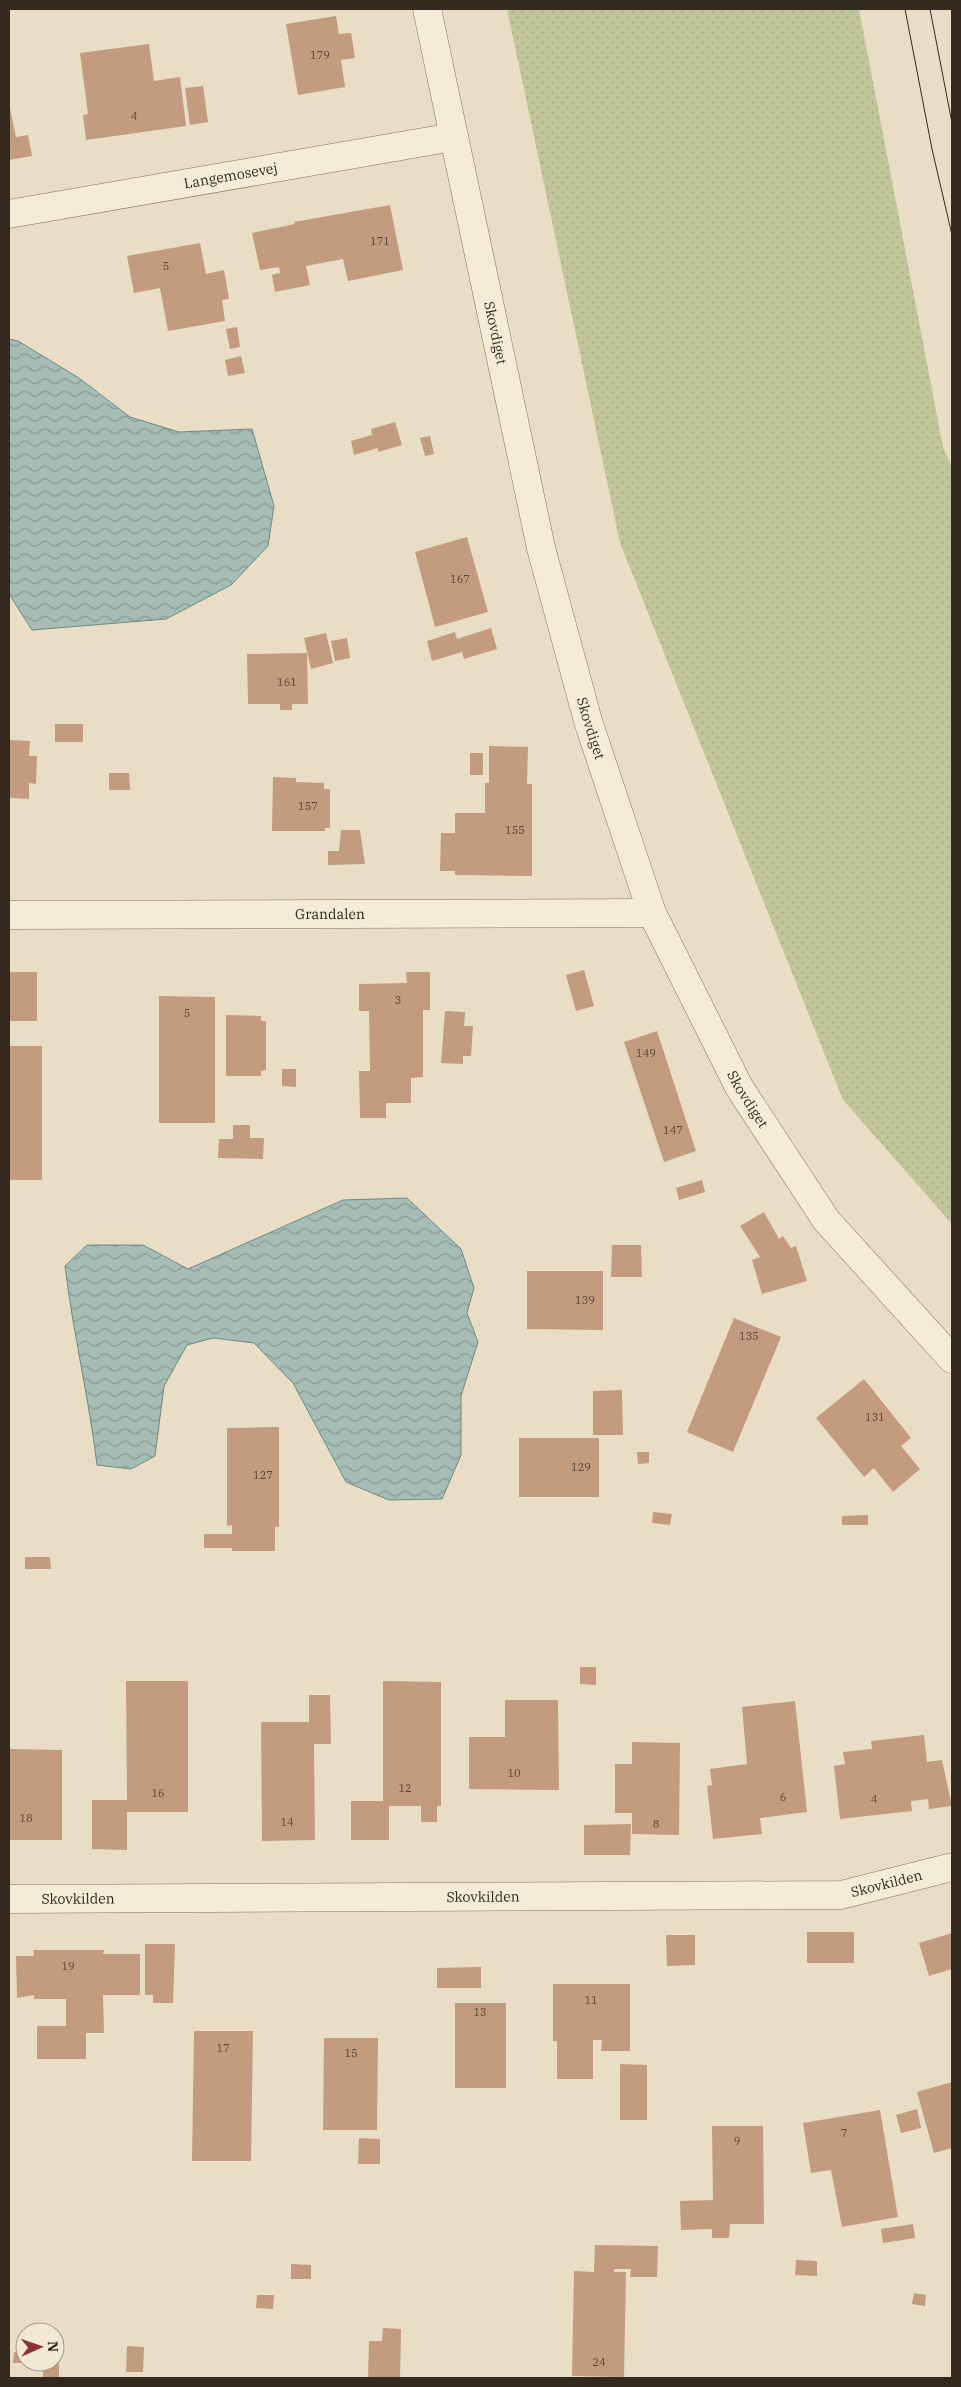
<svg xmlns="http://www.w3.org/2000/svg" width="961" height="2387" font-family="'IBM Plex Serif',serif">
	<defs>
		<pattern id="park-dots" width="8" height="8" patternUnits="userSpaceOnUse" patternTransform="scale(1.25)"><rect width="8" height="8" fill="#c1c69a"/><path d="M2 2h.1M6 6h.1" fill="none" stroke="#a6aa84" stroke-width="1.8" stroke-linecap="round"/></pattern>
		<pattern id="water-waves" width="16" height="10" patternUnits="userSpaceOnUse" patternTransform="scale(1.25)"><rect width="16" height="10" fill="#a6bdb6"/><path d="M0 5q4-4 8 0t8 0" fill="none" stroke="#889a93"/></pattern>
	</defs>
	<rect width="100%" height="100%" fill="#e9dec5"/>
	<polygon fill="url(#park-dots)" points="507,9 859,9 943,447 952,467 952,1224 843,1100 620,543"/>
	<g fill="url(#water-waves)" stroke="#6e8a83">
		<polygon points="9,339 18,341 79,378 130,417 179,432 252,429 274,506 268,546 231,585 166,619 32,630 9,594"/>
		<path d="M 407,1198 L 461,1249 L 474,1288 L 467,1313 L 478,1342 L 461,1396 L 461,1455 L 442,1499 L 389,1500 L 346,1482 L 293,1383 L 254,1343 L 213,1338 L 187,1345 L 164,1386 L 155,1456 L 131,1469 L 97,1465 C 89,1398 73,1333 65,1266 L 87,1245 L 143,1245 L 188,1269 L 343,1200 Z"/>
	</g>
	<g fill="#c39b7f">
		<polygon points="336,16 339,34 351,33 355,58 341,60 345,87 298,95 286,24"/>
		<polygon points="149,44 154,81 180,77 186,126 86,140 83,115 88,114 80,53"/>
		<polygon points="203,86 208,122 190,125 185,88"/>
		<polygon points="9,104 16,137 28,135 32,156 9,160"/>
		<polygon points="390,205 403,270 348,281 343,259 306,266 310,285 275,292 272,275 280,273 279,267 260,270 252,233 295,224 294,222"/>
		<polygon points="200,243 206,274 224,270 229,299 222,300 225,321 168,331 160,288 134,293 127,256"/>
		<polygon points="237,327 240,347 230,349 226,329"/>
		<polygon points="241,356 245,373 228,376 225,360"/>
		<polygon points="395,422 402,445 378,452 378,448 354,455 351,441 372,435 371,429"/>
		<polygon points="430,436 434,454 425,456 420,438"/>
		<polygon points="467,537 488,612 435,627 415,552"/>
		<polygon points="491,628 497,649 464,659 462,652 432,661 427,641 455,632 457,639"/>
		<polygon points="326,633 333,663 311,669 304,638"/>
		<polygon points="347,638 350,658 335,661 331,641"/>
		<polygon points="307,653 308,704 292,704 292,710 280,710 280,704 248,704 247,654"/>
		<rect x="55" y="724" width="28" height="18"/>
		<polygon points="9,740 30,741 29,756 37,756 36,784 29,783 29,799 9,798"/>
		<polygon points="489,746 528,747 527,784 532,784 532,876 455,875 455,871 440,871 441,833 455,833 455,813 485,813 485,783 489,783"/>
		<rect x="470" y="753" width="13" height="22"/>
		<polygon points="109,773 129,773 130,790 109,790"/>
		<polygon points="273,777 296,778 296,782 324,783 324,789 330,789 330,828 325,828 325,831 272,831"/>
		<polygon points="341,830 360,830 365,864 328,865 328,851 339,851"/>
		<polygon points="584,970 594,1006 576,1011 566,975"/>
		<rect x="9" y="972" width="28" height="49"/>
		<polygon points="406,972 430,972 430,1010 423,1010 423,1077 411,1078 411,1103 386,1103 386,1118 360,1118 359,1071 370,1071 369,1011 359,1011 359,984 407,983"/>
		<polygon points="159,996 215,997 215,1123 159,1123"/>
		<polygon points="445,1011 465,1012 464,1026 473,1026 471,1056 463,1056 463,1064 441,1063"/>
		<polygon points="226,1015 261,1016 261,1021 266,1021 266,1070 261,1071 261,1076 226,1076"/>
		<polygon points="657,1031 696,1151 664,1162 624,1042"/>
		<rect x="9" y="1046" width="33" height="134"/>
		<polygon points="282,1069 296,1069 296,1087 282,1086"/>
		<polygon points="233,1125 250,1125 250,1138 264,1138 263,1159 218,1158 219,1139 233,1139"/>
		<polygon points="702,1180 705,1192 679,1200 676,1188"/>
		<polygon points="764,1212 779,1239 783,1236 791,1248 796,1246 807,1281 762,1294 752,1260 760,1257 740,1226"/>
		<polygon points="612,1245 641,1245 642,1277 611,1277"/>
		<polygon points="527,1271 603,1271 603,1330 527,1329"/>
		<polygon points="734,1318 781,1337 733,1452 687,1432"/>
		<polygon points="864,1379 911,1438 901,1446 920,1469 893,1492 874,1468 864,1477 816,1418"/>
		<polygon points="622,1390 623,1435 593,1435 593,1391"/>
		<polygon points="279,1427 279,1527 275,1527 275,1551 232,1551 232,1548 204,1548 204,1534 232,1534 232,1525 227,1526 227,1428"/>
		<rect x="519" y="1438" width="80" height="59"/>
		<polygon points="637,1452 649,1452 649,1463 638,1464"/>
		<polygon points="653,1512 672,1514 670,1525 652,1523"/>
		<polygon points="868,1515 868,1525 842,1525 842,1516"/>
		<polygon points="25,1557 50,1557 51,1569 25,1569"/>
		<polygon points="580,1667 596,1667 596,1685 580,1684"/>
		<polygon points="126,1681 188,1681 188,1812 127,1812 127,1850 92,1849 92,1800 127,1800"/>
		<polygon points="383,1681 441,1682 441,1806 437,1806 437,1822 421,1822 421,1806 389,1806 389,1840 351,1840 351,1801 383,1801"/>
		<polygon points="309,1695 330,1695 331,1744 314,1744 315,1840 262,1841 261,1722 309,1722"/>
		<polygon points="505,1700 558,1700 559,1790 469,1789 469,1737 505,1737"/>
		<polygon points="795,1701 807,1812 760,1818 762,1834 713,1839 707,1786 712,1785 710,1769 747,1764 742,1707"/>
		<polygon points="924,1735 927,1762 942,1760 952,1806 929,1809 928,1799 911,1801 912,1811 840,1819 834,1766 845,1764 843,1752 872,1749 871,1741"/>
		<polygon points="632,1742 680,1743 679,1835 632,1834 632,1813 615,1813 615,1764 632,1764"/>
		<polygon points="9,1749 62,1750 62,1840 9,1840"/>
		<polygon points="631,1824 630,1855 584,1855 584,1825"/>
		<rect x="807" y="1932" width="47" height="31"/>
		<polygon points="952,1933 952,1969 929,1976 919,1943"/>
		<polygon points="666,1935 695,1935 695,1965 667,1966"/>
		<polygon points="145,1944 175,1944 173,2003 153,2003 153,1995 145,1995"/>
		<polygon points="33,1950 104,1950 103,1954 140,1954 140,1995 103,1995 104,2033 86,2033 86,2059 37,2059 37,2026 66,2026 66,1999 34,1999 34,1995 17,1998 16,1956 34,1956"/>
		<polygon points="481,1967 481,1988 437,1988 437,1968"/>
		<polygon points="553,1984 630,1984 630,2051 601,2051 602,2040 593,2040 593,2079 557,2079 557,2041 553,2041"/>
		<rect x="455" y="2003" width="51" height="85"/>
		<polygon points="194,2031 253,2031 251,2161 192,2161"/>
		<polygon points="324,2038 378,2038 377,2130 323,2130"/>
		<polygon points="620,2064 647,2065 647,2120 620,2120"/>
		<polygon points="952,2082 952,2148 934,2153 917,2092"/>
		<polygon points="917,2109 921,2128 901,2133 896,2115"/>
		<polygon points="880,2110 898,2217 842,2227 831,2170 811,2173 803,2123"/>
		<polygon points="712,2126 763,2126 764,2224 730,2224 729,2238 712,2238 712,2229 681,2230 680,2201 713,2200"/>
		<polygon points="359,2138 380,2139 380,2164 358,2164"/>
		<polygon points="913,2224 915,2238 883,2243 881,2229"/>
		<polygon points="595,2245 658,2246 657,2277 630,2277 631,2269 614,2269 614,2272 626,2272 624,2377 572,2376 574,2271 594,2272"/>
		<polygon points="796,2260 817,2261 817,2276 795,2275"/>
		<polygon points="291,2264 311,2265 311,2279 291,2279"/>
		<polygon points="914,2293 926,2295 925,2306 912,2304"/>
		<polygon points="257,2295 274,2295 273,2309 256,2308"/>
		<polygon points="383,2328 401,2329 400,2378 368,2378 369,2341 382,2341"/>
		<polygon points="127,2346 144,2347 143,2372 126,2372"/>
		<polygon points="14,2352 25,2352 25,2363 13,2363"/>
		<polygon points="55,2360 59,2360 59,2378 43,2378 43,2362 55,2362"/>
	</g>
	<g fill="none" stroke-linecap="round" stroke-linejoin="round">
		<g stroke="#82715d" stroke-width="29">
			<g id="minor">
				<path id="s1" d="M 9,214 L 453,137"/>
				<path id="s2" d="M 9,915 L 652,913"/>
				<path id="s3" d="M 9,1899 L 841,1895 L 952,1867"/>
			</g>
		</g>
		<g stroke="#82715d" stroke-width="29">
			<g id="tertiary">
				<path id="s4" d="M 427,9 L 541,548 L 588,721 L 652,913 L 739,1087 L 826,1220 L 952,1359"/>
			</g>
		</g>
		<use href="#minor" stroke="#f5ecd7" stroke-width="28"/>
		<use href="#tertiary" stroke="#f5ecd7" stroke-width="28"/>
		<g stroke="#34291f" stroke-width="1">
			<polyline points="905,9 932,149 952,235"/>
			<polyline points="930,9 952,123"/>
		</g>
	</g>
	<g text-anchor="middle" stroke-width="4" stroke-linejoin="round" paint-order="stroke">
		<g font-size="11" fill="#584637">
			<text x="320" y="59">179</text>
			<text x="134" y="120">4</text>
			<text x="380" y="245">171</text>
			<text x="166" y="270">5</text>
			<text x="460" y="583">167</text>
			<text x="287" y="686">161</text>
			<text x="308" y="810">157</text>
			<text x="515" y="834">155</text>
			<text x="398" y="1004">3</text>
			<text x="187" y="1017">5</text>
			<text x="646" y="1057">149</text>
			<text x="673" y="1134">147</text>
			<text x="585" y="1304">139</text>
			<text x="749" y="1340">135</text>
			<text x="875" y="1421">131</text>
			<text x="581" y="1471">129</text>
			<text x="263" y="1479">127</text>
			<text x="514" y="1777">10</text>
			<text x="405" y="1792">12</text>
			<text x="158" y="1797">16</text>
			<text x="783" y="1801">6</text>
			<text x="874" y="1803">4</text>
			<text x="26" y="1822">18</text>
			<text x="287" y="1826">14</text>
			<text x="656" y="1828">8</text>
			<text x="68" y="1970">19</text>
			<text x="591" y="2004">11</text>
			<text x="480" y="2016">13</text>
			<text x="223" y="2052">17</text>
			<text x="351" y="2057">15</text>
			<text x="844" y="2137">7</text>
			<text x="737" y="2145">9</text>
			<text x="599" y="2366">24</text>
		</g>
		<g font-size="14" fill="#34291f" stroke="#f1e9d4">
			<text dy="5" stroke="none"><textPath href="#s1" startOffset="225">Langemosevej</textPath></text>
			<text dy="5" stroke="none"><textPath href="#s4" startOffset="331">Skovdiget</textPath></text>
			<text dy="5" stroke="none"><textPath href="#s4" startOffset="738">Skovdiget</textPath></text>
			<text dy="5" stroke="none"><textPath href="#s2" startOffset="321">Grandalen</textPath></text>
			<text dy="5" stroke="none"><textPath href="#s4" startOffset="1142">Skovdiget</textPath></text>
			<text dy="5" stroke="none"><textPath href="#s3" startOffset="879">Skovkilden</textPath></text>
			<text dy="5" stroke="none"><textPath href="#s3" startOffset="474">Skovkilden</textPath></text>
			<text dy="5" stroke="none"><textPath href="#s3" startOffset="69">Skovkilden</textPath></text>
		</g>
	</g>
	<rect width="961" height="2387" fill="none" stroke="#34291f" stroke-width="20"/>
	<g transform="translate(40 2347) rotate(88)"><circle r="24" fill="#f1e9d4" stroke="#a59c8c"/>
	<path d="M0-4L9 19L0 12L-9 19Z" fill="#8a3435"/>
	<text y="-8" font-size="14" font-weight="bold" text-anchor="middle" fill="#34291f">N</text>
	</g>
</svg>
